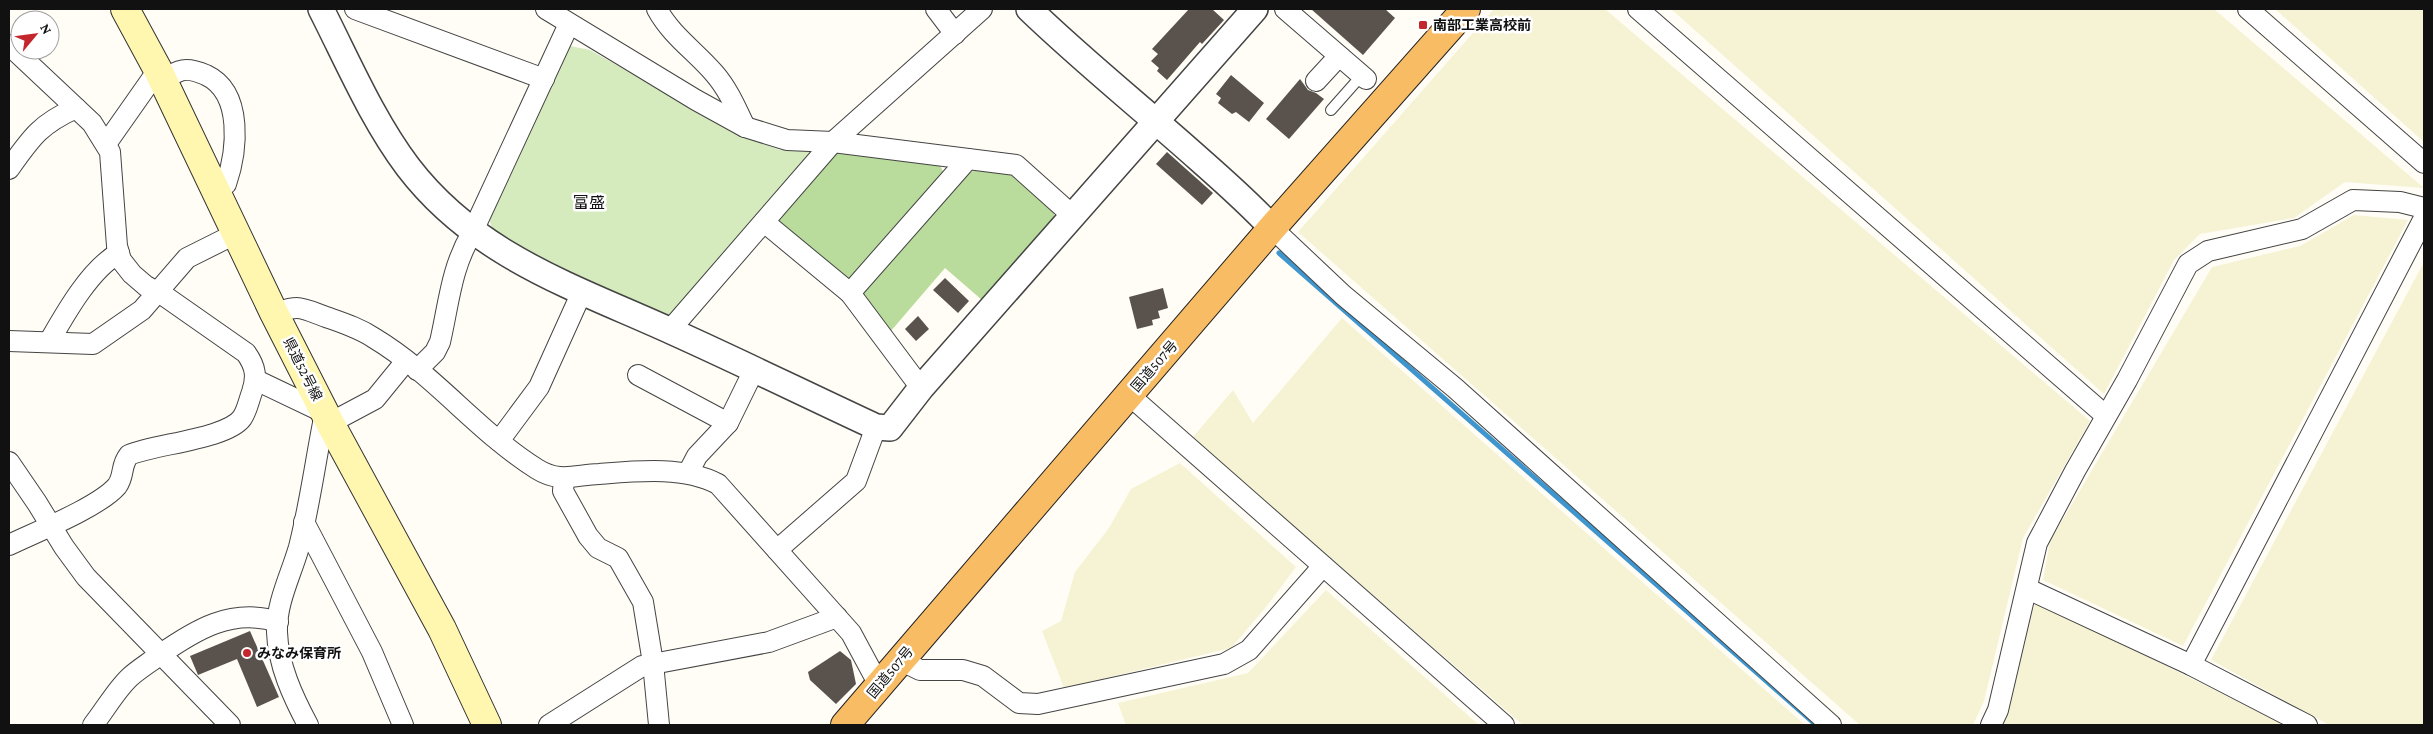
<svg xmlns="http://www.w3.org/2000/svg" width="2433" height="734" font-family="'Crimson Pro','Noto Sans JP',serif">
	<rect width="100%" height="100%" fill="#fffdf5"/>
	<g fill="#f6f3d4">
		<polygon points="1494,9 1605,9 2090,421 2023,538 1984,701 1973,725 1860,725 1298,232"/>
		<polygon points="1671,9 2214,9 2424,188 2345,182 2294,218 2200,234 2174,260 2104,394"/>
		<polygon points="2275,9 2424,9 2424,142"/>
		<polygon points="2354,215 2408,220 2183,646 2043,580 2050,541 2212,267 2300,246"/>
		<polygon points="2424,262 2424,725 2329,725 2211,660"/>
		<polygon points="1342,318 1805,725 1523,725 1192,438 1233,390 1253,423"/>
		<polygon points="1180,463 1296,567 1266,607 1231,648 1064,688 1042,631 1061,621 1075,572 1109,528 1131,489"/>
		<polygon points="1326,590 1479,725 1126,725 1118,703 1248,673"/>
		<polygon points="2035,601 2285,725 2002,725 2008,713"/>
	</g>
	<polygon fill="#d5ebbd" points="570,46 590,50 740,135 780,150 817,149 674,315 665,316 564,270 532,253 492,228 489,218"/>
	<g fill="#b9dc9c">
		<polygon points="839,151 939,163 945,176 852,281 846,282 778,225 777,217 829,157"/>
		<polygon points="980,168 1010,172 1054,210 1054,219 982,300 945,268 890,332 864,297 864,289 963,176"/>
	</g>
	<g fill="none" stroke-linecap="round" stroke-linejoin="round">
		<polyline stroke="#3f96cf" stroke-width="5" points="1279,253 1814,723"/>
	</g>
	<g fill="#5a524d">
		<polygon points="1189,9 1212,9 1224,20 1202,44 1200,42 1167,80 1157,71 1159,68 1151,61 1158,54 1152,49"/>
		<polygon points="1311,9 1385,9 1395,18 1363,55"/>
		<polygon points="1231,75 1264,103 1249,122 1236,112 1232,114 1218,103 1221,98 1216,94"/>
		<polygon points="1300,79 1308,90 1316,93 1324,99 1289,139 1266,119"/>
		<polygon points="1167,152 1213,193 1202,205 1156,164"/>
		<polygon points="945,278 969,301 958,313 933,290"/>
		<polygon points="1163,288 1168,308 1158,311 1160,318 1152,320 1153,325 1137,329 1129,297"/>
		<polygon points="918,316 929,329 916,341 905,329"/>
		<polygon points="250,631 279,697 257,707 237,659 198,675 190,656"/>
		<polygon points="840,651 851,660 856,684 836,704 810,680 808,672"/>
	</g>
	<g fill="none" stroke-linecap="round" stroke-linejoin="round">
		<g stroke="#444" stroke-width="12">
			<polyline id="service" points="1331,110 1362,75"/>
		</g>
		<g stroke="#444" stroke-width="22">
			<g id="minor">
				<polyline points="355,9 544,79"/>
				<polyline points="546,9 696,100 745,127 787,140 833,142 1016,165 1073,216"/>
				<path d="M 657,9 C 671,35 695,51 714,73 C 728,89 736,108 745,127"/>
				<polyline points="936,9 955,34"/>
				<polyline points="1285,9 1366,79"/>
				<polyline points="1638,9 2105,415"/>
				<polyline points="2248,9 2424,163"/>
				<path d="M 9,45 L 92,123 L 110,152 L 117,246 L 121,260 L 132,274 L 146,286 L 166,297 L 246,353 C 256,367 257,377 252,392 C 249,400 247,411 242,418 C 227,439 154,444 129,455 C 120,466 125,475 117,486 C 99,507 36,532 9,545"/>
				<path d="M 162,79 C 168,77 174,73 180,71 C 188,68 199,72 206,75 C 244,93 237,152 226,184 L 215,189"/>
				<polyline points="1316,81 1339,56"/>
				<polyline points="106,144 158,70"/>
				<path d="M 9,169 C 31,138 40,124 76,108"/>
				<polyline points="764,222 850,293 921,388"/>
				<polyline points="1272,228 1343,295 1455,388 1831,725"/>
				<polyline points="850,293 968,159"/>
				<path d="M 274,313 C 281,311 289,308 297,308 C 305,308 317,314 326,317 C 343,323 359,328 374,338 C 434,374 478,432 537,469 C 559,483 575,475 599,474 C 637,471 684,466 718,484 L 851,633 L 879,685"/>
				<polyline points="670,330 833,142 982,9"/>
				<polyline points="9,341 93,344 142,310 187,258 235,234"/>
				<path d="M 49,342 C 65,314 90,269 119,253"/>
				<path d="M 417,370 L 435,352 L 440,342 C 449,303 451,268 472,233 L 569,24"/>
				<polyline points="638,375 728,423"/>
				<path d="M 256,380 L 325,413 C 316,457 310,504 299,547 C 291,575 276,603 277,632 C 278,665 293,697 308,725"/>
				<polyline points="1129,395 1504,725"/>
				<polyline points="330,423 375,399 406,361"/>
				<polyline points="499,441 539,387 581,294"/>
				<polyline points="9,462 37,503 64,547 86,577 230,725"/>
				<polyline points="688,473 697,456 728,423 754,370"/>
				<polyline points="564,479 563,491 588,536 598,548 618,558 643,602 653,663 659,725"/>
				<polyline points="304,522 372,652 403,725"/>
				<polyline points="777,550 856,481 876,427"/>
				<polyline points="2028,589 2191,665 2307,725"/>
				<polyline points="900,660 920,670 963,670 983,676 1019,703 1038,704 1224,664 1249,650 1323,566"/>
				<polyline points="2191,665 2424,218"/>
				<path d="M 93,725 C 105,710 116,690 130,677 C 139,669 149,663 158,656 C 195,630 232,607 278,622"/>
				<polyline points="549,725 642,666 769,642 837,617"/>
				<polyline points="1991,725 1998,710 2037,543 2075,471 2127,380 2188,264 2208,251 2302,229 2353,200 2400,202 2424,208"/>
			</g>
		</g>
		<g stroke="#444" stroke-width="28">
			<g id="tertiary">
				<path d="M 321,9 C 348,62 372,119 408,167 C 476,256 574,287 671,331 C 740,362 807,395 876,427 L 890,428 L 921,388 L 1255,9"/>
				<path d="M 1029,9 C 1084,62 1143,109 1200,160 C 1225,182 1250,204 1272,228"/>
			</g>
		</g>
		<g stroke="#333" stroke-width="30">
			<polyline id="secondary" points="125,9 158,70 274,313 330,423 442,629 487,725"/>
		</g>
		<g stroke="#222" stroke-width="30">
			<polyline id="trunk" points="845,725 1272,228 1466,9"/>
		</g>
		<use href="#service" stroke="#fff" stroke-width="10"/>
		<use href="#minor" stroke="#fff" stroke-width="20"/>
		<use href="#tertiary" stroke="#fff" stroke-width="25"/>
		<use href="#secondary" stroke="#fff6b0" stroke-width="28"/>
		<use href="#trunk" stroke="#f7bc64" stroke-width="28"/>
	</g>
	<g fill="#c4262e" stroke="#fff" stroke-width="2">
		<rect x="1418" y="20" width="10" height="10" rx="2.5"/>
		<circle cx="247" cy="653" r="5"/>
	</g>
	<g text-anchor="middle" stroke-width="5" stroke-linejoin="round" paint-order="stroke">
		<g font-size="14" font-weight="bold" fill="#111" stroke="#fff" text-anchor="start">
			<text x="1433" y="30">南部工業高校前</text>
			<text x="257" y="658">みなみ保育所</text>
		</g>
		<g font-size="14" fill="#111" stroke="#fff">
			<text transform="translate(1154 366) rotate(-49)" y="5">国道507号</text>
			<text transform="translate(303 369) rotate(63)" y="5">県道52号線</text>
			<text transform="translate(890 672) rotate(-50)" y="5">国道507号</text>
		</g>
		<g font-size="16" fill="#111" stroke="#fff">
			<text x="589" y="208">富盛</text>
		</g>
	</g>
	<rect width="2433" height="734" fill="none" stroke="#111111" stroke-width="20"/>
	<g transform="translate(35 35) rotate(61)"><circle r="24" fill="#ffffff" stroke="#a0a0a0"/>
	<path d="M0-4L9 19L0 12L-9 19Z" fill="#c4262e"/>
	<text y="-8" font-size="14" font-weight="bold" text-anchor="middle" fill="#111111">N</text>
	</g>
</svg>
